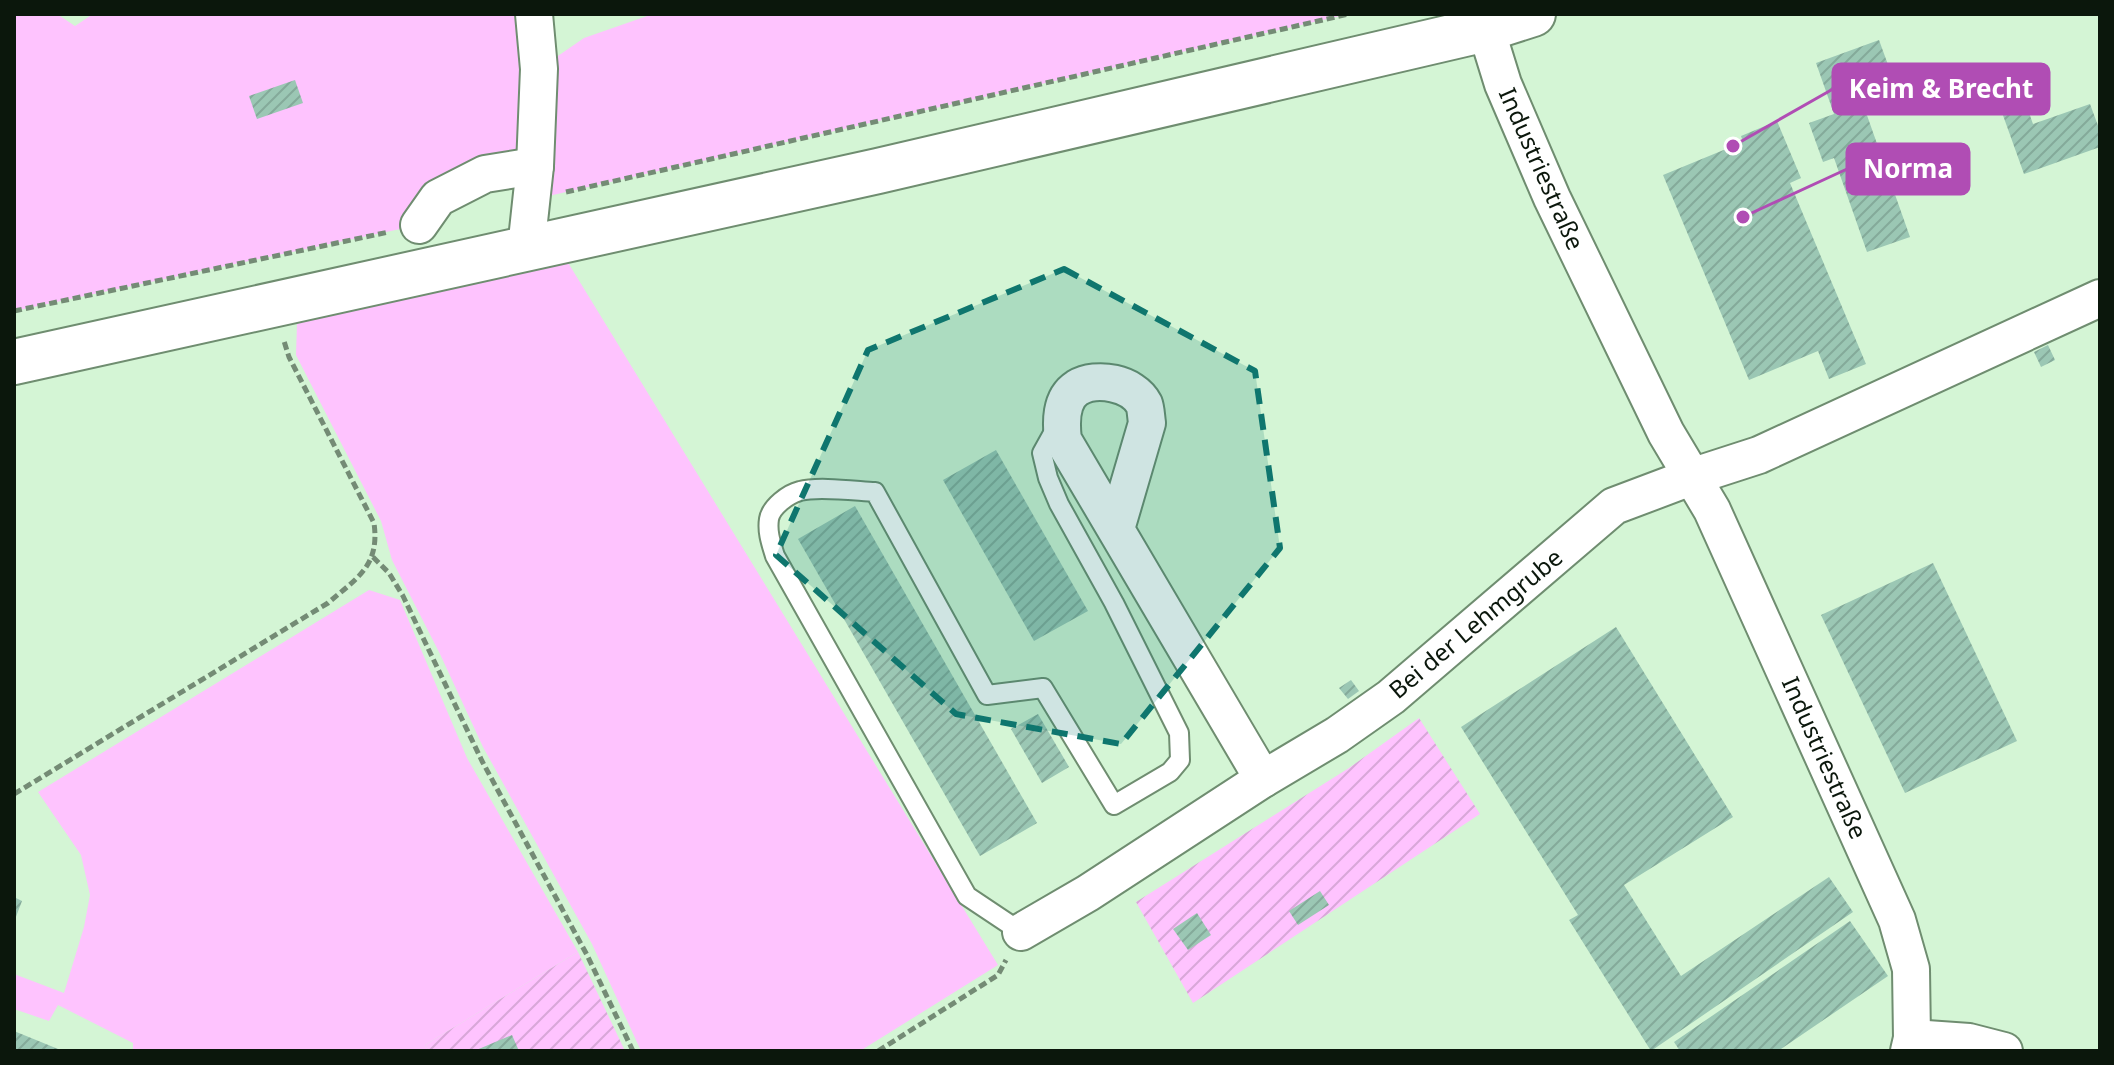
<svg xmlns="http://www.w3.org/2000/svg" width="2114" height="1065" font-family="'Noto Sans',sans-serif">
	<defs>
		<pattern id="garden-furrows" width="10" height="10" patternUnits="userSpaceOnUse" patternTransform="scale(2)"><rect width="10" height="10" fill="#fec3fe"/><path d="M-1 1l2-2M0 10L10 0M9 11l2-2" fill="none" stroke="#d8a7d8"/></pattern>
		<pattern id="building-hatch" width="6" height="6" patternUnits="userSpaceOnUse" patternTransform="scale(2)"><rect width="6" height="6" fill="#9bc7b4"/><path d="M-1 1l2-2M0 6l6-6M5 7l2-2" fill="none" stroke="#84aa9a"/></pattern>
	</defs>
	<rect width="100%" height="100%" fill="#d4f5d5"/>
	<g fill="#fec3fe">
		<polygon points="14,14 57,14 75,26 93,14 525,14 527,156 419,225 14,311"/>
		<polygon points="653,14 1349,14 531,200 539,69 584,38"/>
		<polygon points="567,261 998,965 860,1051 641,1051 592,944 483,747 440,654 392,560 381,521 296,355 297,324 308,319"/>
		<polygon points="369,590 400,600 467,758 578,952 425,1045 429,1051 133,1051 133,1043 58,1005 49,1021 14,1009 14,974 64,993 84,927 90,895 81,855 38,792"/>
	</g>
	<g fill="url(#garden-furrows)">
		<polygon points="1419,718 1480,814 1193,1003 1136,902 1349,768"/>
		<polygon points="578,952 625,1051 429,1051 425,1045"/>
	</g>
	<g fill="url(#building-hatch)">
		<polygon points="1879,40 1898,92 1863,104 1910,237 1867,252 1834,158 1823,162 1809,123 1834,114 1816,63"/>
		<polygon points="295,80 303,103 257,119 249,96"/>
		<polygon points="2024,99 2033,124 2090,104 2100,131 2100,147 2024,174 2000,107"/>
		<polygon points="1777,121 1801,178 1790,183 1866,364 1829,379 1818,351 1749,380 1663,175 1743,142 1741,136"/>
		<polygon points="2048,345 2055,360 2041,367 2034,352"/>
		<polygon points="996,450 1088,611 1034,641 943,480"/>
		<polygon points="855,506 1037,823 980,856 798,539"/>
		<polygon points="1933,563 2017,741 1905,793 1821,615"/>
		<polygon points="1616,627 1733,817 1624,885 1681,976 1829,877 1853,912 1651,1051 1569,920 1578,915 1461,727"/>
		<polygon points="1351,680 1359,691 1348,699 1339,688"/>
		<polygon points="1038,714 1069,767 1042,783 1011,729"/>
		<polygon points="1320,891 1329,905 1298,925 1289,911"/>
		<polygon points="14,897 22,901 14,922"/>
		<polygon points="1197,913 1211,935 1188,950 1173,929"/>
		<polygon points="1850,921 1888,976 1778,1051 1680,1051 1674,1042"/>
		<polygon points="14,1031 63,1051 14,1051"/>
		<polygon points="512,1035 519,1051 474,1051"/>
	</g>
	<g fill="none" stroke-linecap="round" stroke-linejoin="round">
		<g stroke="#6f8d70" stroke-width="22">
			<path id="service" d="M 1021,932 L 967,896 L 775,556 C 771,543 767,532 769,519 C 771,507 788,494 800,491 C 818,486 856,491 875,492 L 987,695 L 1043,688 L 1114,805 L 1170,772 L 1180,760 L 1179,733 L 1114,603 L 1059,504 L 1048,478 L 1042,453 L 1057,426"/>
		</g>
		<g stroke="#6f8d70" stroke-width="40">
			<g id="minor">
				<polyline points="1486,29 1503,84 1552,198 1666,433 1712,510 1897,920 1911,969 1912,1038 1909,1051"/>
				<polyline points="419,225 438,198 485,174 535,166"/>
				<polyline points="526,249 535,166 539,69 534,14"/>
				<path d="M 1116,529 L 1147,423 C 1146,417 1146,409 1144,404 C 1133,383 1097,376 1077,388 C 1060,399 1061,423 1063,440 L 1263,779"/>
				<polyline points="1021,932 1088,893 1263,779 1337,735 1391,697 1614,506 1691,477 1759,455 2100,298"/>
				<polyline points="1912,1038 1969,1042 2004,1051"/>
			</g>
		</g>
		<g stroke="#6f8d70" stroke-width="48">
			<polyline id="tertiary" points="14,362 878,171 1486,29 1533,14"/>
		</g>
		<g stroke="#748b75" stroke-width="5" stroke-dasharray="8 4" stroke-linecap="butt">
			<polyline points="566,192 1349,14"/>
			<polyline points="14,311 389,232"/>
			<polyline points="373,557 389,573 403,596 482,761 587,955 633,1051"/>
			<path d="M 14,794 L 328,603 C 357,578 380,566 374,523 L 289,357 L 284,341"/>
			<polyline points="878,1051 998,975 1006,960"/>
		</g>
		<use href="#service" stroke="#fff" stroke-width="18"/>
		<use href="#minor" stroke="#fff" stroke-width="36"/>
		<use href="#tertiary" stroke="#fff" stroke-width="44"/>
	</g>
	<path fill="#0f766e" fill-opacity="0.2" stroke="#0f766e" stroke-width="6" stroke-dasharray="16 10" stroke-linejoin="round" d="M 1064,269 L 1255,371 L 1280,548 L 1121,744 L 956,714 L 776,555 L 868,350 Z"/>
	<g text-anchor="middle" stroke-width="6" stroke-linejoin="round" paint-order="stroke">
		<g font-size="24" fill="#0b170c" stroke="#fff">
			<text transform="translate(1541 169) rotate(66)" y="8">Industriestraße</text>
			<text transform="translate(1476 624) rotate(-40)" y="8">Bei der Lehmgrube</text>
			<text transform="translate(1824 758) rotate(66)" y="8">Industriestraße</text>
		</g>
	</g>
	<path fill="none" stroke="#b04db4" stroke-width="3" d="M1733 146L1833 89M1743 217L1847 169"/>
	<g fill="#b04db4" stroke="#fff" stroke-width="3">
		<circle cx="1733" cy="146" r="8"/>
		<circle cx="1743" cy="217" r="8"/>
	</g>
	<g fill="#b04db4" stroke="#b04db4" stroke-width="3">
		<rect x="1833" y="64" width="216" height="50" rx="8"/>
		<rect x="1847" y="144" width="122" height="50" rx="8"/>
	</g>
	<g font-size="26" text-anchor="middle" font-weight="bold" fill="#fff">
		<text x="1941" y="98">Keim &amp; Brecht</text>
		<text x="1908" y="178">Norma</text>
	</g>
	<rect width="2114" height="1065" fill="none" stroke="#0b170c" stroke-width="32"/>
</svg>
